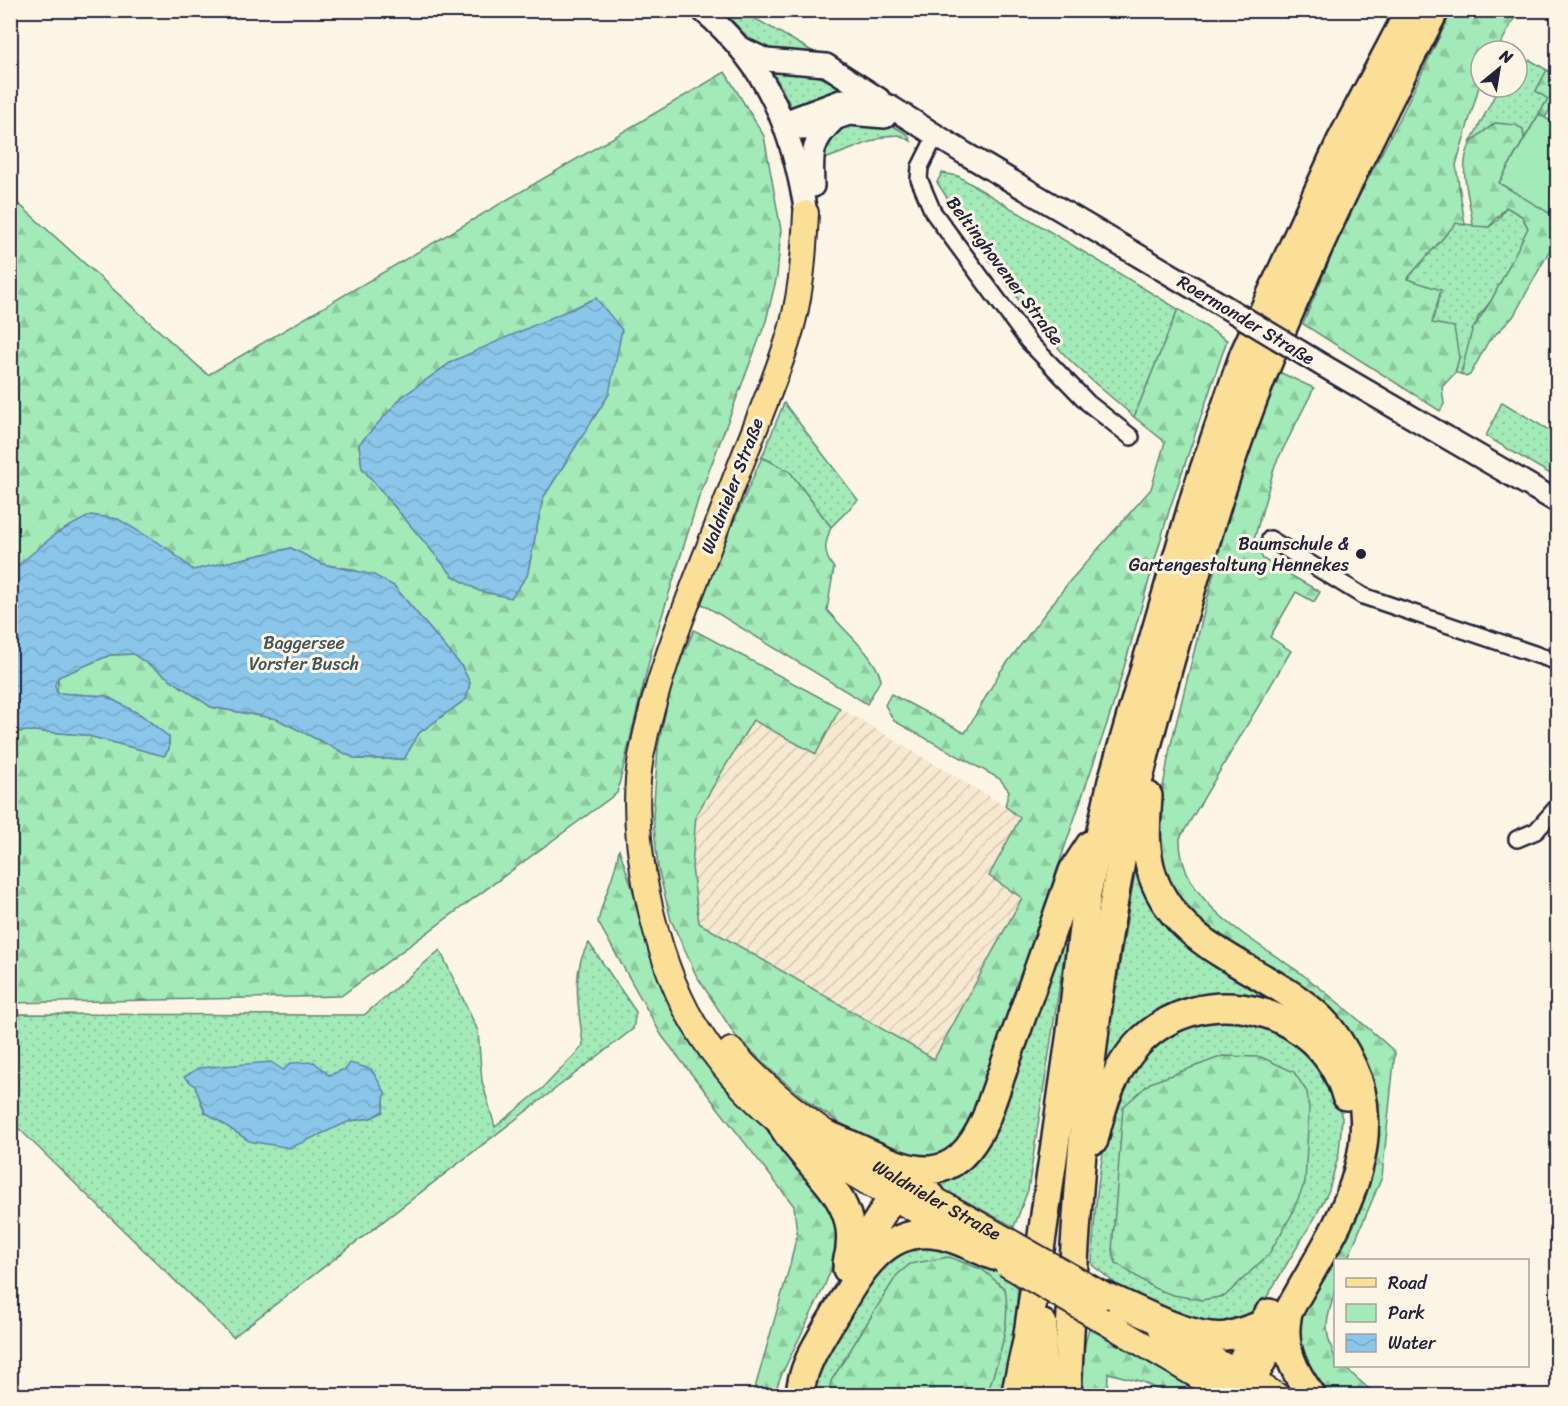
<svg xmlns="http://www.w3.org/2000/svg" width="1568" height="1406" font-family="Sriracha,sans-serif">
	<defs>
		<pattern id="industrial-furrows" width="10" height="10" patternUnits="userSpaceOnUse" patternTransform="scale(1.5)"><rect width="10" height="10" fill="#f7e8d0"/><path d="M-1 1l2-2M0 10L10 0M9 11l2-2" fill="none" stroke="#d3c7b4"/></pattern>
		<pattern id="green-dots" width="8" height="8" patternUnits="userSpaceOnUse" patternTransform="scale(1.5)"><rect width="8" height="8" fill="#a2eab7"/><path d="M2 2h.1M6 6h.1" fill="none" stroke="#8bc89e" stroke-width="1.8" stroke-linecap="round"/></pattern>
		<pattern id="forest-firs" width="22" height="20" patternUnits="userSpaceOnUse" patternTransform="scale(1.5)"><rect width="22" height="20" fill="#a2eab7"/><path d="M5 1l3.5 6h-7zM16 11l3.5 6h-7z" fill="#8bc89e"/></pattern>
		<pattern id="water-waves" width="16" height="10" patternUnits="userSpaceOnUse" patternTransform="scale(1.5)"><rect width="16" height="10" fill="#89c6e9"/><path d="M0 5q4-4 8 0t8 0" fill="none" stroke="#76aac9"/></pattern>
	</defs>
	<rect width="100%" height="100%" fill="#fcf5e5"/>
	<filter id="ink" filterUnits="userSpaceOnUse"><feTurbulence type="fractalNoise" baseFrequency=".0167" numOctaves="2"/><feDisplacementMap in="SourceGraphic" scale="12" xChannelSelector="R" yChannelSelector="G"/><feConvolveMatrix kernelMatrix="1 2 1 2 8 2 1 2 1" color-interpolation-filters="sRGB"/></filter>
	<g filter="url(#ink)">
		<polygon fill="url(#industrial-furrows)" points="840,708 1005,806 1020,818 989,875 1022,898 934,1059 699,923 692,867 696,815 753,719 816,754"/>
		<g fill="url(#green-dots)" stroke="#628679" stroke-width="1.5" fill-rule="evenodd">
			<polygon points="723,11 742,11 847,71 758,48"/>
			<polygon points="1530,60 1547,70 1536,91 1548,99 1524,139 1523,129 1495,123 1470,143 1499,87 1517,87 1517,66"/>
			<polygon points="771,68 809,74 850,87 807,106 792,108"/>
			<polygon points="885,121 907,134 911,141 899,135 886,136 817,162 818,152 843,125"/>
			<path d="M 942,173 L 958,176 L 1178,309 L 1134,417 C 1110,395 1083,375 1062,352 C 1015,300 974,241 937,182 Z"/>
			<polygon points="1506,207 1522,216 1528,229 1491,301 1478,317 1461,374 1455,373 1459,357 1432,323 1407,279 1456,223 1489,227 1498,220"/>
			<polygon points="1502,402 1557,435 1557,478 1486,436"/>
			<polygon points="784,403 858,500 831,527 790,472 762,457"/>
			<path d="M 1140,841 C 1147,870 1153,898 1173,921 C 1229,983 1340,1002 1355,1097 C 1359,1123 1357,1149 1347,1173 C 1351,1153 1356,1131 1353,1110 C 1339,1026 1250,976 1170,1010 C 1143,1021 1124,1043 1112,1070 C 1108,1079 1105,1091 1098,1098 Z"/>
			<polygon points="1076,878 1028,1190 1014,1227 923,1178 946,1172"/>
			<path d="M 589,943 L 636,1012 L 633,1029 L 233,1337 L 11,1121 L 10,1014 L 364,1015 L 440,950 L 478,1031 L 482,1081 L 495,1127 L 543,1088 L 583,1046 C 580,1012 569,973 589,943 ZM 346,1069 L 385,1093 L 383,1112 L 371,1118 L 351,1121 L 205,1113 L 195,1086 L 283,1070 L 329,1075 Z"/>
			<path d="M 1200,1016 L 1241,1016 L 1295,1036 L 1335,1090 L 1342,1118 L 1339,1153 L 1329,1190 L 1316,1216 L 1265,1300 L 1250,1315 L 1216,1329 L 1131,1296 L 1092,1265 C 1094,1205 1102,1101 1143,1054 C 1158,1037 1180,1026 1200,1016 Z"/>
			<polygon points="940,1243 1001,1271 1018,1288 1013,1354 1003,1395 811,1396 819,1358 858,1290 899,1250"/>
		</g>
		<g fill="url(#forest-firs)" stroke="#628679" stroke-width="1.5" fill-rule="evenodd">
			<polygon points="1452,11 1518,11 1497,51 1481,51 1481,80 1456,165 1465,225 1456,223 1407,279 1441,290 1432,323 1454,327 1459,358 1455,373 1442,387 1444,404 1440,411 1303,324 1346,221 1400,118"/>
			<polygon points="1557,68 1557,98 1545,118 1539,114 1548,99 1536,91 1547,70 1554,74"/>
			<path d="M 725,72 L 764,136 L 781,230 L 777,276 L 766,321 L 699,497 L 653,645 L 617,793 L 341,996 L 11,1003 L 11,732 L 33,731 L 85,735 L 164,756 L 169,749 L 169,737 L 141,715 L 106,696 L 57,693 L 58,677 L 110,655 L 133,654 L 211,707 L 277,719 L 356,759 L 404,759 L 419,733 L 466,699 L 470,683 L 462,667 L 394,586 L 351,569 L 322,564 L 291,548 L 193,570 L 167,548 L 32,555 L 11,571 L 10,196 L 208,375 ZM 453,361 L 609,394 L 543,498 L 527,576 L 453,576 L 362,468 L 359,445 L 402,397 Z"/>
			<path d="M 1495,123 L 1516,125 L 1523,129 L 1524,139 L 1499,183 L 1549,212 L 1557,199 L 1557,237 L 1513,317 L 1488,342 L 1470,375 L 1466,377 L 1461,374 L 1472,330 L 1491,301 L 1528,228 L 1522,216 L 1506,207 L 1489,227 L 1473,226 C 1471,202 1457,168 1470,145 C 1474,137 1488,129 1495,123 Z"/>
			<polygon points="1178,309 1227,340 1169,511 1112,709 970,1124 951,1151 922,1163 879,1148 815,1107 773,1072 735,1035 696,975 671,920 658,868 653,816 658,747 672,681 694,630 840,708 816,754 753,720 696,815 692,867 699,923 934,1059 1022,898 989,876 1020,818 1005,806 1009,791 1000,779 894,721 885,705 891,694 965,733 1000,672 1069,582 1151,489 1165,442 1134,417"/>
			<path d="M 1279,372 L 1314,388 L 1275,465 L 1254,540 L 1263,559 L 1320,592 L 1314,602 L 1296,592 L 1270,637 L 1291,651 L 1180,838 C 1178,905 1261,943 1307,978 C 1338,1001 1366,1026 1395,1052 L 1382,1177 L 1347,1260 L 1336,1260 C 1335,1269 1337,1280 1335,1289 C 1333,1301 1328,1312 1327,1325 C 1326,1341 1335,1351 1336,1366 L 1343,1366 L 1376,1395 L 1323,1395 L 1303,1370 L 1296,1328 L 1372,1102 L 1243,955 L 1191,916 L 1175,895 L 1163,872 L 1157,820 L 1170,748 L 1220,548 L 1254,428 Z"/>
			<path d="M 762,457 L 790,472 L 831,527 C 825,543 822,553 834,568 L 827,610 C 844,631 874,654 881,679 L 867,704 L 702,604 L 700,599 Z"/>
			<path d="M 619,849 L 664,983 L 698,1050 L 835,1208 L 840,1247 L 824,1287 L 780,1378 L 774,1395 L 753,1395 L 790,1265 L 797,1234 L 794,1206 L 662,1036 L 598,922 C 603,896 616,875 619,849 Z"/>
			<polygon points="1223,1056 1261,1057 1294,1072 1307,1092 1309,1109 1305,1182 1291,1216 1269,1254 1225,1296 1202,1300 1173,1295 1154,1288 1116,1263 1112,1251 1123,1107 1150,1083"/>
			<path d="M 949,1257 L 983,1270 L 1005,1289 C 1012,1325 997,1362 987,1395 L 829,1395 L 831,1381 L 897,1275 L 910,1264 Z"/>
			<polygon points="1089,1328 1205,1395 1167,1395 1143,1382 1108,1373 1107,1395 1081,1396 1082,1355"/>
		</g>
		<polygon fill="#a2eab7" stroke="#628679" stroke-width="1.5" points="1539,114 1557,125 1557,199 1549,213 1499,183"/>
		<g fill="url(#water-waves)" stroke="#6084a3" stroke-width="1.5">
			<polygon points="596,298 622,330 609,394 543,498 527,576 511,598 479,591 453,576 362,468 359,444 402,397 453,361"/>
			<polygon points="91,515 118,519 167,548 193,570 291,548 322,564 374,575 394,586 462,667 470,683 466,699 419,733 404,759 356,759 277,719 211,707 133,654 110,655 58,677 55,685 57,693 106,696 141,715 169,737 169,749 164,756 85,735 33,731 11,732 11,571 57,533"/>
			<polygon points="271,1062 283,1070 291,1063 314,1062 329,1075 346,1069 350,1063 371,1069 385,1092 383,1111 371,1118 350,1121 290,1148 249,1141 205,1112 195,1086 184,1077 198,1068"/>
		</g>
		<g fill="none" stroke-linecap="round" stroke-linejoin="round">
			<g stroke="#22223b" stroke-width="20">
				<g id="minor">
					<polyline points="936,135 920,167 919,179 933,212 1028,341 1088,403 1131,437"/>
					<polyline points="1270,539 1363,596 1558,662"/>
					<polyline points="1517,839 1536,831 1558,806"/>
				</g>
			</g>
			<g stroke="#22223b" stroke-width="26">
				<g id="secondary">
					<path d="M 702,10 C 769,67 792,129 806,213"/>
					<polyline points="743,49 766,60 826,65 879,99"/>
					<polyline points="784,122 843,100 872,100 889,106 964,153 1197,290"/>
					<polyline points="805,129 849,114 885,117"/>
					<path d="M 813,186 C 812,154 810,143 834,120"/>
					<polyline points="1322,365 1558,502"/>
				</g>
			</g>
			<g stroke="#22223b" stroke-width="28">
				<g id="primary">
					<path d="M 806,213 C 804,256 801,301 787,343 C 770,394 748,444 729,495 C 697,580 658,666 641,757 C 627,833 654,958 694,1024 C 716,1061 747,1095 780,1123 C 835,1169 903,1201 963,1238"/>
					<path id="s1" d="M 731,1050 C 808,1137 915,1187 1014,1244"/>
					<polyline points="1102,1320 1231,1396"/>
					<polyline points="1161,1329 1251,1381"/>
				</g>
			</g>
			<g stroke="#22223b" stroke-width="30">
				<polyline id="trunk" points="1251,1381 1276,1396"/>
			</g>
			<g stroke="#22223b" stroke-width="32">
				<g id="motorway">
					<path d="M 1148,796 C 1146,824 1144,851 1153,877 C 1180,953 1269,968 1321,1019 C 1335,1033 1345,1049 1353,1068 C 1368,1099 1367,1138 1358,1170 C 1347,1213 1323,1251 1301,1289 C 1286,1315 1272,1342 1258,1369 L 1251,1381 L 1234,1396"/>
					<path d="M 782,1125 C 808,1172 866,1198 847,1263"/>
					<path d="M 830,1136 C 893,1160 947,1207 986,1118 L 1073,871 L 1090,845"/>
					<path d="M 1094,1140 C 1101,1108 1114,1070 1137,1045 C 1201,976 1321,1006 1346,1096"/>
					<polyline points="847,1269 893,1196 931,1196"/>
					<path d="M 1105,1296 C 1137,1309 1192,1341 1226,1336 C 1238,1334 1251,1328 1262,1325"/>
					<path d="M 1287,1318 C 1282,1348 1294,1372 1312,1396"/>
					<path d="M 800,1396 C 801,1367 820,1340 834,1316 C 857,1277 884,1225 938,1235 C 957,1238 976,1249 994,1256"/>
					<polyline points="1015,1396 1027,1341 1071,1032 1087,893 1112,781 1196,493 1244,354 1341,141 1410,10"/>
					<polyline points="1041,1396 1043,1324"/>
					<path d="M 1067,1396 C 1075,1211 1088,1028 1124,846 C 1139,770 1160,695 1182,621 C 1207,537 1231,453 1264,372 C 1315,249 1373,128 1435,10"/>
					<path d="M 1233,1396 C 1237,1361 1252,1342 1269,1313"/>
				</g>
			</g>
			<use href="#minor" stroke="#fcf5e5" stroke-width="15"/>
			<use href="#secondary" stroke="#fcf5e5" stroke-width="21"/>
			<use href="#primary" stroke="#fbdf96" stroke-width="24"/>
			<use href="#trunk" stroke="#fbdf96" stroke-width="26"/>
			<use href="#motorway" stroke="#fbdf96" stroke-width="27"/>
			<g stroke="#22223b" stroke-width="26" stroke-linecap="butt">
				<polyline id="secondary-bridge" points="1197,290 1322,365"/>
			</g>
			<g stroke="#22223b" stroke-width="28" stroke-linecap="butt">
				<g id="primary-bridge">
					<polyline points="1014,1244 1105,1296"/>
					<polyline points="1006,1264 1102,1320"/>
				</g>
			</g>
			<use href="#secondary-bridge" stroke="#fcf5e5" stroke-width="21"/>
			<use href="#primary-bridge" stroke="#fbdf96" stroke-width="24"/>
		</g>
	</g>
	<circle fill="#22223b" stroke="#fcf5e5" stroke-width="2" cx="1361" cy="554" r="6"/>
	<g text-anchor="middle" stroke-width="6" stroke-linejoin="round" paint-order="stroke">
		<g font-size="18" fill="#22223b" stroke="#fcf5e5">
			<text transform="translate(1005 271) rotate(53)" y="6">Beltinghovener Straße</text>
			<text transform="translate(1246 320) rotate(31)" y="6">Roermonder Straße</text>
			<text transform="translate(732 486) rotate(-69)" y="6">Waldnieler Straße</text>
			<text dy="6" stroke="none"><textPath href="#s1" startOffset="256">Waldnieler Straße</textPath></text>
		</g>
		<g font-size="18" fill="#22223b" stroke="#fcf5e5" text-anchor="end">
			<text x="1349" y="550">Baumschule &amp;<tspan x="1349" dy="21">Gartengestaltung Hennekes</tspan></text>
		</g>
		<g font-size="18" fill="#42545a" stroke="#fcf5e5">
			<text x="304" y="649">Baggersee<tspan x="304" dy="21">Vorster Busch</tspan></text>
		</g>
	</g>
	<rect width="1568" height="1406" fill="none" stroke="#fcf5e5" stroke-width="36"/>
	<rect x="18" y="18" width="1532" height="1370" fill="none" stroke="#22223b" stroke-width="2" filter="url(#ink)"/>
	<rect x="1334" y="1259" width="195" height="108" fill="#fcf5e5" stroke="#a5a1a1" stroke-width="1.5"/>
	<rect x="1346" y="1278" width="30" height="9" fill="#fbdf96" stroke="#a5a1a1" stroke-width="1.5"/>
	<text x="1388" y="1289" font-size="18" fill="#22223b">Road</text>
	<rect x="1346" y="1304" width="30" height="18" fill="#a2eab7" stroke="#a5a1a1" stroke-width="1.5"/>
	<text x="1388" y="1319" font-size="18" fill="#22223b">Park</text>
	<rect x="1346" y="1334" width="30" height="18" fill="url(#water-waves)" stroke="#a5a1a1" stroke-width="1.5"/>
	<text x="1388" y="1349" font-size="18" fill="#22223b">Water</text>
	<g transform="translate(1499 69) rotate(30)"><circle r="28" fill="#fcf5e5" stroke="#a5a1a1" stroke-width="1.5"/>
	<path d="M0-4.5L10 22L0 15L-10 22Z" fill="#22223b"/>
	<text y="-9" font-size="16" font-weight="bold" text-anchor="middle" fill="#22223b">N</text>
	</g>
</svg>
